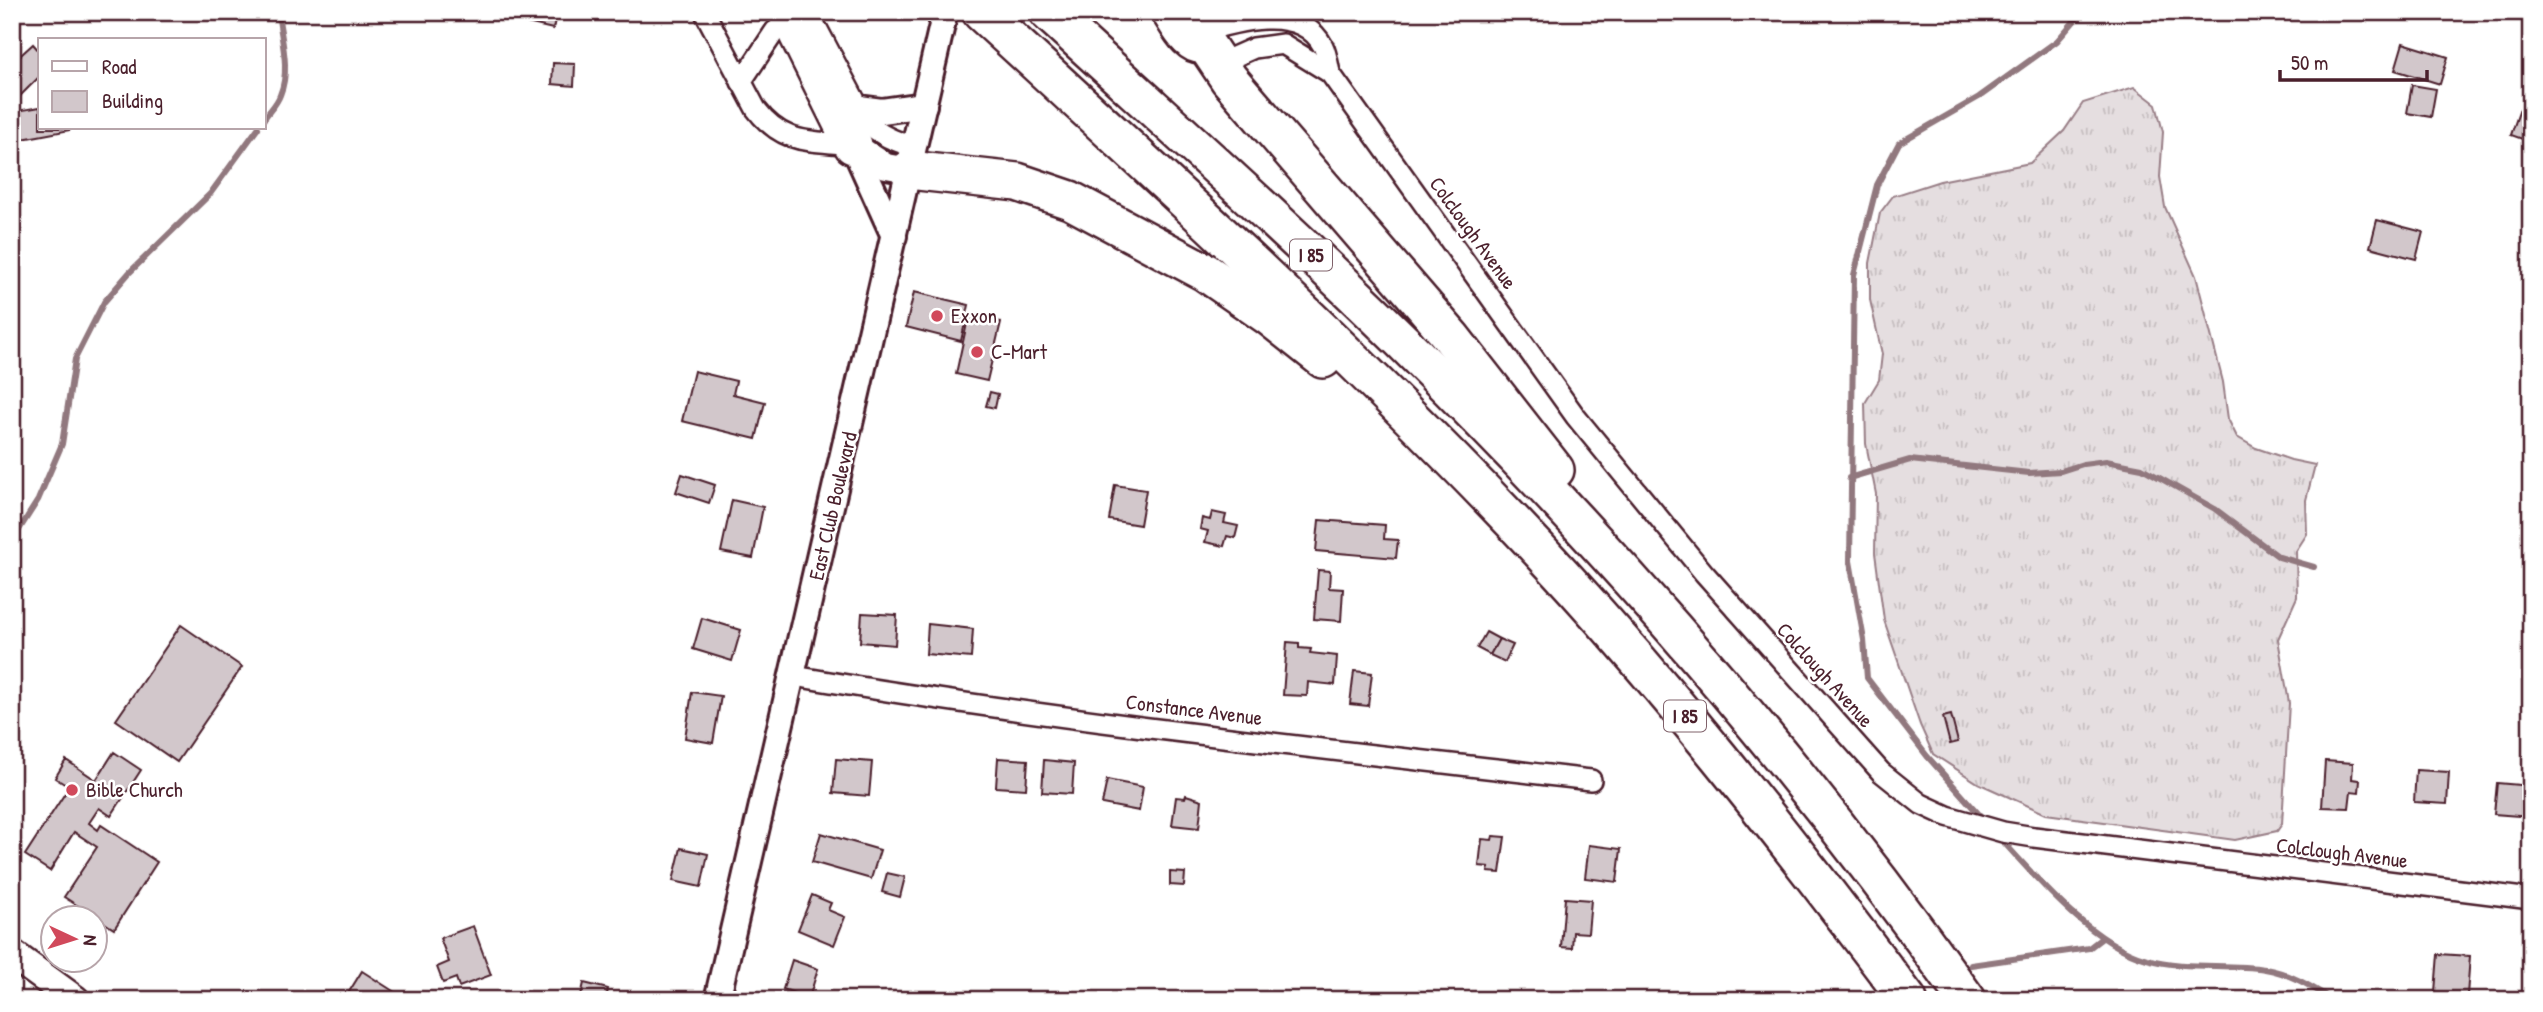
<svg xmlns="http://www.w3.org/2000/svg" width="2543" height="1012" font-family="'Patrick Hand',sans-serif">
	<defs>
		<pattern id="grass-tufts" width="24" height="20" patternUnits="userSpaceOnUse" patternTransform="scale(1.75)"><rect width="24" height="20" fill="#e5dee0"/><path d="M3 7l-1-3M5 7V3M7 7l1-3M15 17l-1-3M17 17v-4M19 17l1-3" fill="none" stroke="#c6bec0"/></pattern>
	</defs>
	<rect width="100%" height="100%" fill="#fff"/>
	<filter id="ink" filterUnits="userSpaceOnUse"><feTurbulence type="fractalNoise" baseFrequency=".0143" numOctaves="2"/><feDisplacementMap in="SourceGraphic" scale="14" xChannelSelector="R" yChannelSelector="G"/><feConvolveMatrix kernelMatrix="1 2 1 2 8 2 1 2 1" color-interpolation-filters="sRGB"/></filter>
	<g filter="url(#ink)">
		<polygon fill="url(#grass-tufts)" stroke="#987e86" stroke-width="2" points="2134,87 2156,104 2163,132 2160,177 2165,207 2196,276 2223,382 2228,419 2237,437 2256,448 2291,460 2315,465 2306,500 2307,534 2296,551 2297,597 2278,639 2289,703 2282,824 2277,831 2235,840 2046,814 1978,783 1933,754 1920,725 1884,620 1875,553 1876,494 1866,444 1865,403 1879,380 1882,354 1870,300 1870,263 1880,213 1893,196 1940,181 2030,163 2064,131 2083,103"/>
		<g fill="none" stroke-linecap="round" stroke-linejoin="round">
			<g stroke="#91787e" stroke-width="6">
				<path d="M 264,119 C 269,111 277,104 280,95 C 291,69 281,39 278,12"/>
				<polyline points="1849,478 1910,460 2029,473 2061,471 2083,464 2106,461 2142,468 2215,509 2279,557 2314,567"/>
				<polyline points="12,541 38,500 62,444 75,359 104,302 129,273 210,194 258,128"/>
				<polyline points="1985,821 1927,756 1867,678 1864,640 1850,561 1854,275 1877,185 1899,143 1979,97 2057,41 2082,12"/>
				<path d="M 1999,837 C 2036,878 2092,944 2147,959 C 2185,970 2226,963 2265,969 C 2290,973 2312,987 2333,1000"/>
				<polyline points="1971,965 2089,948 2102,938"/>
			</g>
		</g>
		<g fill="#d2c7cb" stroke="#4a1f2b" stroke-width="2">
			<polygon points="529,12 557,12 553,29 527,23"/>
			<polygon points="2403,43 2448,57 2440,84 2395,70"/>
			<polygon points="33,44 40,52 40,76 19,97 12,90 12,63"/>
			<polygon points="553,63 575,64 574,86 552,84"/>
			<polygon points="2412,85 2436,89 2431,117 2407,113"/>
			<polygon points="40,107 40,128 70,128 70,130 22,139 17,111"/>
			<polygon points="2520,109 2531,113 2531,142 2511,135"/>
			<polygon points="2377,220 2423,232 2416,259 2370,247"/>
			<polygon points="914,292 969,305 961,341 906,327"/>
			<polygon points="969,314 1001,322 987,381 956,374"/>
			<polygon points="694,371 736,381 733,394 765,402 756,439 682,421"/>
			<polygon points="990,392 998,394 995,408 986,406"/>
			<polygon points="682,474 715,485 709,503 676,492"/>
			<polygon points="1115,485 1146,490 1140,525 1109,520"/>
			<polygon points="732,500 763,507 753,558 721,552"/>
			<polygon points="1212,512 1226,515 1224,523 1238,526 1235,538 1227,536 1224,546 1205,542 1208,531 1200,529 1202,518 1210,520"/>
			<polygon points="1319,520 1385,525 1384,539 1398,540 1396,558 1316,551"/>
			<polygon points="1318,570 1330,571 1329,588 1343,589 1341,621 1314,619"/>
			<polygon points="862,613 897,615 895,645 860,642"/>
			<polygon points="702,618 741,630 732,661 693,649"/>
			<polygon points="928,624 973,629 971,658 926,654"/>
			<polygon points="181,625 242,667 177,762 116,720"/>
			<polygon points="1486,632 1499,639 1490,655 1477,648"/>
			<polygon points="1499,639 1513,645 1505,662 1490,655"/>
			<polygon points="1287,642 1299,643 1299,648 1311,649 1310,653 1337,656 1335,685 1308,682 1307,696 1283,695"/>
			<polygon points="1354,671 1372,673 1368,706 1350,704"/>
			<polygon points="692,692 721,696 713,743 685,738"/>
			<polygon points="1951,715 1958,742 1950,744 1943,717"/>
			<polygon points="114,752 141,770 111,816 99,808 89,823 98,830 101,825 157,862 114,929 64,897 97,847 74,832 50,871 25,855 69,787 55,778 66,760 96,780"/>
			<polygon points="998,758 1028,760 1026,789 996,787"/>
			<polygon points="836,759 872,762 869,796 833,793"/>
			<polygon points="1044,760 1074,763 1072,794 1042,792"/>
			<polygon points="2325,761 2353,763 2352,779 2360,780 2359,792 2351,791 2349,808 2322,807"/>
			<polygon points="2416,770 2449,772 2447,804 2414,802"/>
			<polygon points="1107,780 1143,787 1139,811 1102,804"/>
			<polygon points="2497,783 2531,786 2531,817 2494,814"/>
			<polygon points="1186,795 1202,800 1199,828 1172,825 1176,797 1185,798"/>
			<polygon points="821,833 880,850 871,879 812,862"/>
			<polygon points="1493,836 1505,837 1500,873 1488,872 1489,867 1479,866 1482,839 1492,840"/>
			<polygon points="1589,845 1621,849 1617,882 1585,878"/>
			<polygon points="681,848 708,854 701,887 673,881"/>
			<polygon points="1170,872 1185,873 1184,886 1170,885"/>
			<polygon points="887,873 905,877 900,897 882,892"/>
			<polygon points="812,895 831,903 828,910 845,917 834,945 798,930"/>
			<polygon points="1565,898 1591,900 1588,933 1573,932 1572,948 1561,947"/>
			<polygon points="473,926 491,975 459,987 456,978 443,983 437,967 449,962 440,938"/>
			<polygon points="2438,954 2470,956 2467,995 2435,992"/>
			<polygon points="792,960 818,969 809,998 783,989"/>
			<polygon points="362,971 407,1000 344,1000"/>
			<polygon points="584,983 608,989 606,1000 580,1000"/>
		</g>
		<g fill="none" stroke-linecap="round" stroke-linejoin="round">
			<g stroke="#4a1f2b" stroke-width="24">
				<g id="minor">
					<path d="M 1160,12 C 1170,27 1184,59 1206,52"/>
					<path d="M 706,15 L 756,109 C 784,146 811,140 853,145"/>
					<path d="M 1197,34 C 1233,22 1300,2 1323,46 C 1327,54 1328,64 1330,73 L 1576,417 L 1704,573 L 1881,772 L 1921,804 L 1947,816 L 2003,832 L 2034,837 L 2531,899"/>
					<polyline points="1218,64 1254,48 1283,44 1330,73"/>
					<path d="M 741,82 L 775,31 L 792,21 L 818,30 L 866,121 C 880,136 895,141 914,147"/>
					<path d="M 794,676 C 1058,721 1325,749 1591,780"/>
				</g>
			</g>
			<g stroke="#4a1f2b" stroke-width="30">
				<g id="tertiary">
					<polyline points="859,108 882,111 924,105"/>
					<polyline points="853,145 894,236"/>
					<polyline points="854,145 886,166 909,170"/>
					<polyline points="717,1000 945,12"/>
				</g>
			</g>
			<g stroke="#4a1f2b" stroke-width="33">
				<polyline id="secondary" points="12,954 75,1000"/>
			</g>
			<g stroke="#4a1f2b" stroke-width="42">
				<g id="motorway">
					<polyline points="787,12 853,145"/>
					<path d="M 981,12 C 1162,178 1343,344 1513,522 C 1656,672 1784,835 1908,1000"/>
					<path d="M 1048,12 C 1171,125 1297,237 1416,355 C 1616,553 1803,769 1967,1000"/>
					<polyline points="1184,12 1229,79 1451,337 1555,470"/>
					<polyline points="909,170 1017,182 1070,200 1205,272 1270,317 1323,359"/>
				</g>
			</g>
			<use href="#minor" stroke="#fff" stroke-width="19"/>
			<use href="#tertiary" stroke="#fff" stroke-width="24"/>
			<use href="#secondary" stroke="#fff" stroke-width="28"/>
			<use href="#motorway" stroke="#fff" stroke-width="37"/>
		</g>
	</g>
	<g fill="#d1495b" stroke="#fff" stroke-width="2.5">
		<circle cx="937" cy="316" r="7"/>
		<circle cx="977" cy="352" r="7"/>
		<circle cx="72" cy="790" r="7"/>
	</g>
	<g text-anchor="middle" stroke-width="5" stroke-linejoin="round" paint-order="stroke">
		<g fill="#fff" stroke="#80626b" stroke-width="2">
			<rect x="1290" y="239.5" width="42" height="31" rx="5"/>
			<rect x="1664" y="700.5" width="42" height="31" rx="5"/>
		</g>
		<g font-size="19" font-weight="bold" fill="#4a1f2b">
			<text x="1311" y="262">I 85</text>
			<text x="1685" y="723">I 85</text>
		</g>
		<g font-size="21" fill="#4a1f2b" stroke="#fff">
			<text transform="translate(1473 233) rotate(54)" y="7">Colclough Avenue</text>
			<text transform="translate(833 506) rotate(-77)" y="7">East Club Boulevard</text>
			<text transform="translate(1825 675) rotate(48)" y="7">Colclough Avenue</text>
			<text transform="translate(1194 710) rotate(7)" y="7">Constance Avenue</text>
			<text transform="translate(2342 853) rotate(7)" y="7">Colclough Avenue</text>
		</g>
		<g font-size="21" fill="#4a1f2b" stroke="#fff" text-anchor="start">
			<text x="951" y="323">Exxon</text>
			<text x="991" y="359">C-Mart</text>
			<text x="86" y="797">Bible Church</text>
		</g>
	</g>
	<rect width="2543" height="1012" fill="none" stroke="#fff" stroke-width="42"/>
	<rect x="21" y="21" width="2501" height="970" fill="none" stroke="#4a1f2b" stroke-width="2.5" filter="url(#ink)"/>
	<rect x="38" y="38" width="228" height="91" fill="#ffffff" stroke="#b7a5aa" stroke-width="2"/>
	<rect x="52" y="61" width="35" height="10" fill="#ffffff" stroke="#b7a5aa" stroke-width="2"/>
	<text x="102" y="74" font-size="21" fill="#4a1f2b">Road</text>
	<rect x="52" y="91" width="35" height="21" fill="#d2c7cb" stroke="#b7a5aa" stroke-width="2"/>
	<text x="102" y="108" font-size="21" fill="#4a1f2b">Building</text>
	<g transform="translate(74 939) rotate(94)"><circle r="33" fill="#ffffff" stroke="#b7a5aa" stroke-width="2"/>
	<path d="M0-5L12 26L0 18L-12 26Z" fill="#d1495b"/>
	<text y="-10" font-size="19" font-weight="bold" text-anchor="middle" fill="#4a1f2b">N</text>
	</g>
	<path d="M2280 70v10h147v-10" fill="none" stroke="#4a1f2b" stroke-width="3.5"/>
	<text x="2291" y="70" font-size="21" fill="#4a1f2b" stroke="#ffffff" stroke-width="5" paint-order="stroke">50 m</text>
</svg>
